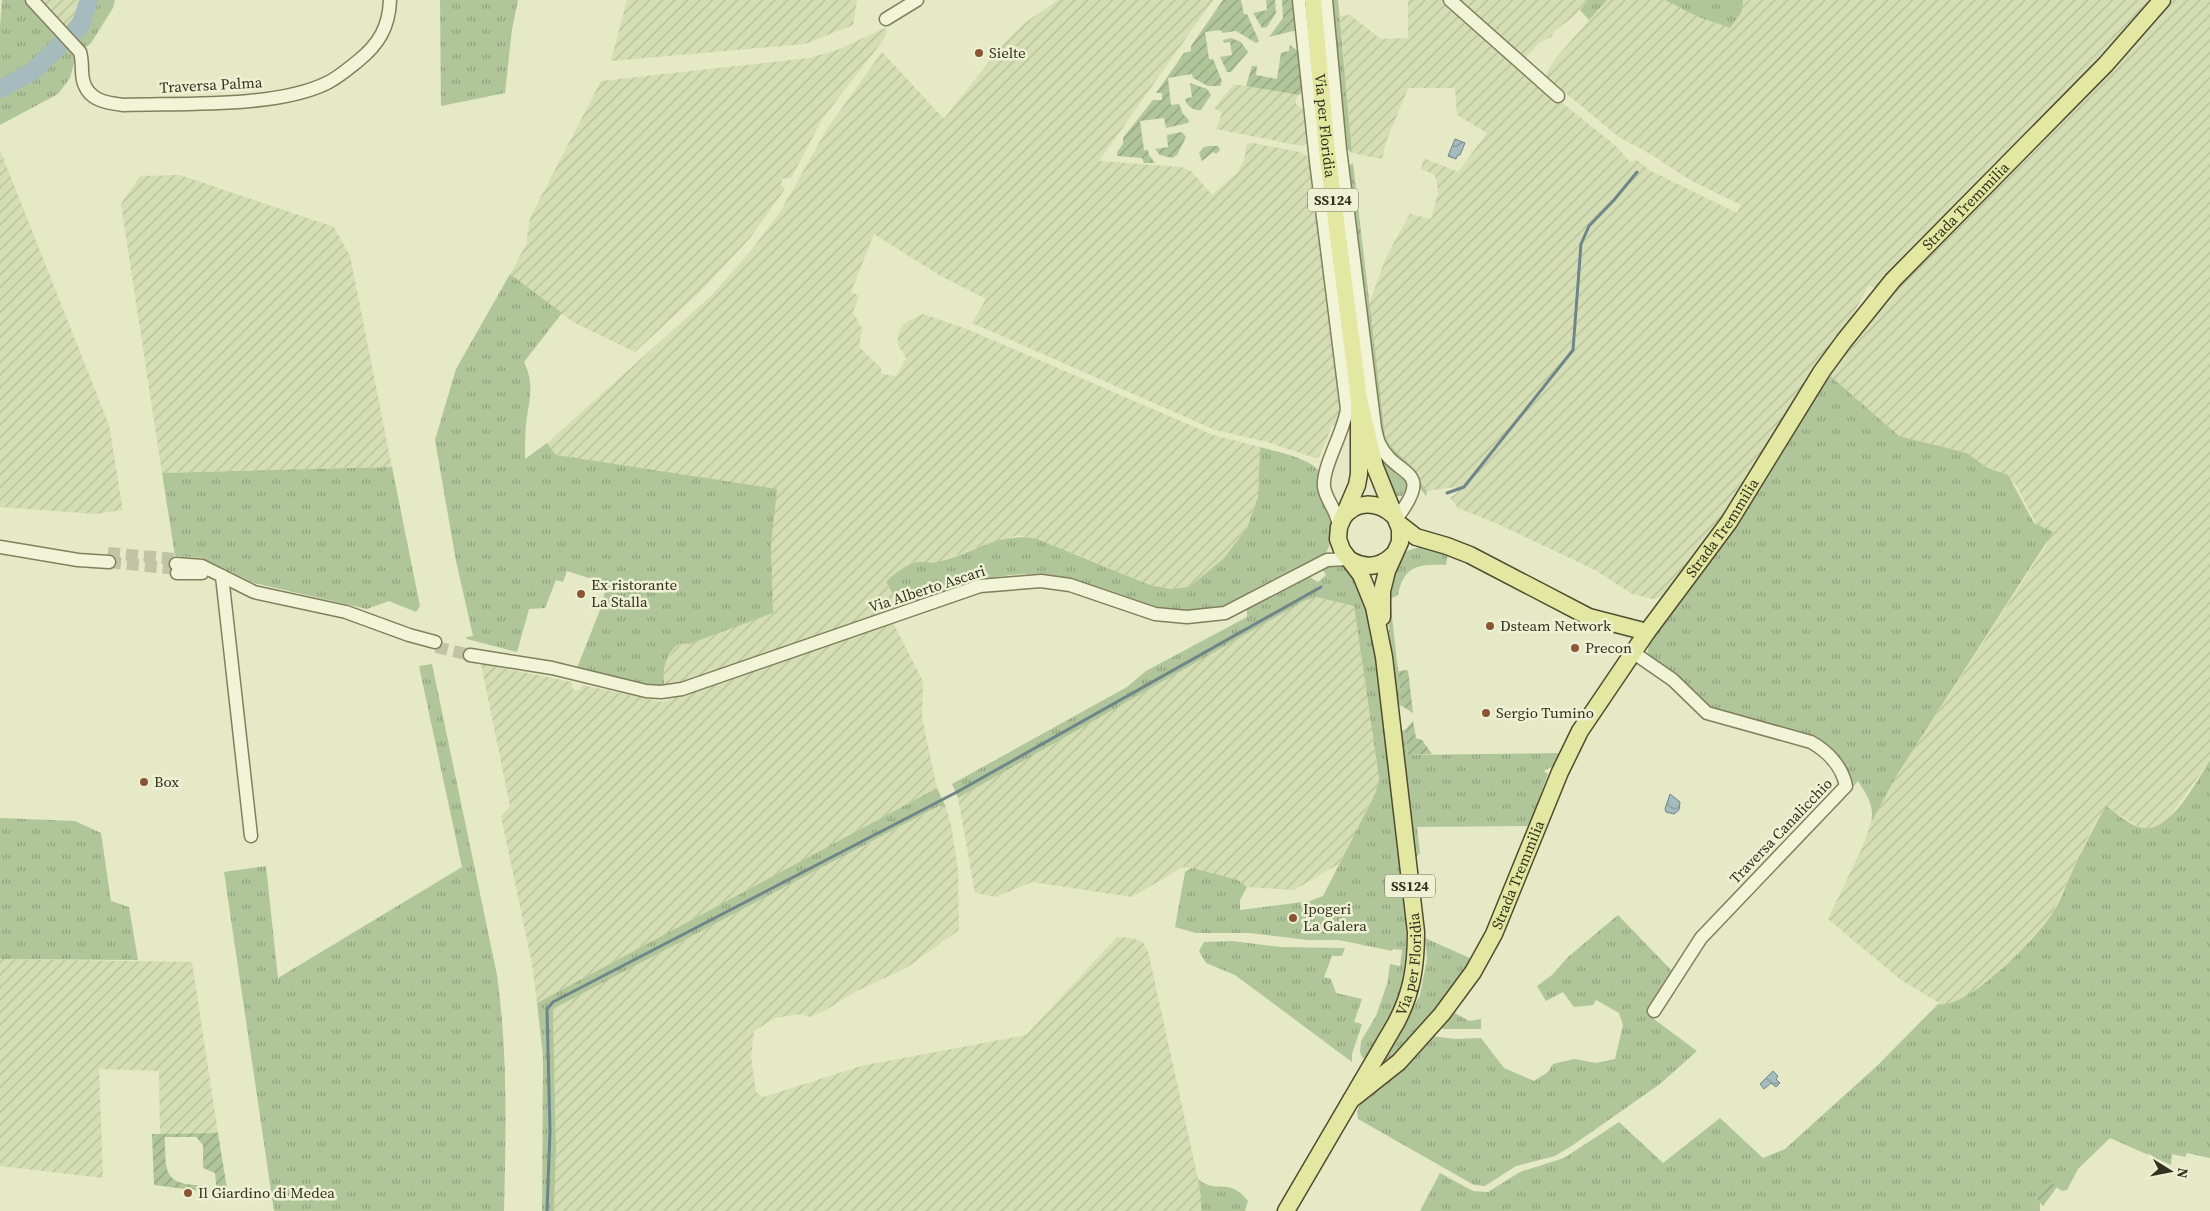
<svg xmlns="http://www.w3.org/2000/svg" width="2210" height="1211" font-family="'Source Serif 4',serif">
	<defs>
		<pattern id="farmland-furrows" width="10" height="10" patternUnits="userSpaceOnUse" patternTransform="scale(1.25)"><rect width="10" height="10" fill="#d4ddb3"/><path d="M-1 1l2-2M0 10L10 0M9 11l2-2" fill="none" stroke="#b6be9a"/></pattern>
		<pattern id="grass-tufts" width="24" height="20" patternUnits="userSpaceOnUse" patternTransform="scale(1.25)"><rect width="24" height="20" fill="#b0c59a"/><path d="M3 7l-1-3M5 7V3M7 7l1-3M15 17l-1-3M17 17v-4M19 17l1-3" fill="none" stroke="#90a17d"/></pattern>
		<pattern id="garden-furrows" width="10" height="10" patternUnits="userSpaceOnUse" patternTransform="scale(1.25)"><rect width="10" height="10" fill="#b0c59a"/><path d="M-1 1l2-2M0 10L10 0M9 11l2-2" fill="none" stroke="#90a17d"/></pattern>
		<pattern id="water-waves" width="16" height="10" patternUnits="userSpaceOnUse" patternTransform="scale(1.25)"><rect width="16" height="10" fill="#a6bbbd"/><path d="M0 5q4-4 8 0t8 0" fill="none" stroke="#899"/></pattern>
	</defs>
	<rect width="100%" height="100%" fill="#e5e9c5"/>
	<g fill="url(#farmland-furrows)">
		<polygon points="39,0 80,0 79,11 66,27"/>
		<polygon points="627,0 857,0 853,25 805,44 611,61"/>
		<polygon points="1058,0 1213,0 1099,161 1181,167 1191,171 1212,195 1238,172 1244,160 1247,144 1253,143 1300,152 1310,158 1340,402 1338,426 1332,426 1319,457 1315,458 1267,442 1215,430 972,323 986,299 939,275 874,234 851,292 859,296 853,312 862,329 859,347 881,368 881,374 896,376 906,358 898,345 898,334 903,324 923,314 967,329 1213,435 1260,447 1258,497 1247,528 1223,559 1196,582 1189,587 1170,589 1150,585 1078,555 1019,535 984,545 936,563 919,562 886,582 900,606 665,688 662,675 665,662 679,642 773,613 771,545 773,520 556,455 547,443 711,296 754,247 780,212 827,129 882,52 944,119 1002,45 1026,22"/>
		<polygon points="1408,0 1445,0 1524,72 1616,146 1630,162 1637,160 1649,170 1737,213 1741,205 1690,180 1652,155 1619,137 1545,76 1555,59 1607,0 1665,0 1696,16 1730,28 1741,13 1743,0 2149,0 2108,49 1995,163 1876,289 1869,285 1846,327 1736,499 1666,597 1653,599 1632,594 1597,571 1500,525 1458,508 1450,498 1458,492 1455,487 1427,491 1420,484 1411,466 1389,445 1385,436 1369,304 1386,257 1410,214 1431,219 1438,193 1437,184 1435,175 1421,169 1424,158 1458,172 1487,133 1457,115 1455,88 1408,88 1386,142 1382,159 1352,153 1340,16 1350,15 1381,39 1408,38"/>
		<polygon points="1458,0 1588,0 1573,17 1554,31 1551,37 1539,43 1525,58"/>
		<polygon points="2173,0 2210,0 2210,760 2168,819 2155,828 2142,829 2106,806 2092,829 2053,912 2023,949 1996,974 1969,994 1951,1005 1943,1005 1901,980 1828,919 1862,848 1871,823 1897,775 2047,544 2016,485 1997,470 1986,467 1967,453 1899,436 1828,374 1895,289 2128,49"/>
		<polygon points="885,28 887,32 884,39 823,118 791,178 782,179 781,184 785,189 750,238 701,291 635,352 573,322 510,274 526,245 530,218 601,81 809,58 837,50"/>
		<polygon points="1234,84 1299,95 1296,99 1296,104 1305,111 1309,142 1302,146 1216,129 1222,113 1214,108"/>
		<polygon points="0,150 109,425 123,510 96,514 0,507"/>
		<polygon points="180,175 334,227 350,256 392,467 162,473 121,204 140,176"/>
		<polygon points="1317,597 1354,606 1379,778 1376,792 1339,864 1294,890 1247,887 1238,880 1183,867 1132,897 1032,882 996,897 975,893 958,798 1306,600"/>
		<polygon points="893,623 923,681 922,718 937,788 537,1003 532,964 501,816 510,806 481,664 572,682 573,690 580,690 582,685 662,702"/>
		<polygon points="940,806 946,807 951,825 958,869 959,930 906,968 857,991 824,1011 810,1017 800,1014 775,1018 754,1031 751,1057 756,1092 764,1097 861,1066 1026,1035 1117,937 1131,938 1142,941 1148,951 1198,1179 1201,1198 1201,1211 554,1211 556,1148 553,1009"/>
		<polygon points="0,959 192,962 218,1133 160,1134 159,1071 99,1069 103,1178 0,1166"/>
	</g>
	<g fill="url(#grass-tufts)">
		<polygon points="2,0 24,0 59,35 79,11 80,0 115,0 113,8 91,43 76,56 70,78 58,94 0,125 0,26"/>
		<polygon points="440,0 518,0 512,29 505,93 441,106"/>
		<polygon points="1331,0 1338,0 1352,153 1344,146"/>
		<polygon points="1588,0 1607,0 1589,20 1580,10"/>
		<polygon points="1665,0 1743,0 1743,2 1741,13 1730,28 1696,16"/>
		<path d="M 1353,163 L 1385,436 C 1391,451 1405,457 1414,470 C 1419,478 1421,485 1427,491 L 1426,496 L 1382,437 L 1348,167 Z"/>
		<path d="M 510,274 L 562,313 L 524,362 C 535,384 529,401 526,424 C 525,435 525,447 525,459 L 547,443 L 556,455 L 777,489 L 771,545 L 773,613 L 689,644 L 679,643 C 665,656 661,670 665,688 L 577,668 L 600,610 L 607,584 L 567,571 L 563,582 L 556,580 L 545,608 L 529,609 L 517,652 L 467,639 L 466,637 L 473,636 L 456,561 L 435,440 L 456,369 Z"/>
		<path d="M 1828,374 L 1899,436 L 1967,453 L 1986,467 L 2008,475 L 2034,523 L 2053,532 L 1897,775 L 1871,823 C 1875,806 1867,795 1858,781 L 1851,789 C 1850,767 1833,749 1816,738 L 1716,713 L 1647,655 L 1649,645 L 1714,556 Z"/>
		<polygon points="1374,444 1409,484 1402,496 1393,496"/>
		<path d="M 1260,447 C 1277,452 1313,458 1321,474 C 1323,478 1323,485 1325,489 C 1328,505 1335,533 1328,549 C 1322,562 1300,569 1288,575 C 1264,587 1239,604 1212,610 C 1151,621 1099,580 1040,575 C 992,570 944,592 900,606 L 886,582 C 895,573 905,565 918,562 C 924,561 931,564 937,562 C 973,554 998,531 1037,539 L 1150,585 L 1170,589 L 1189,587 L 1223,559 L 1247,528 L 1258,497 Z"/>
		<polygon points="392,467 420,606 416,612 389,601 367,609 254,583 202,558 175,556 162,473"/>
		<path d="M 1419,547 L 1448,553 L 1446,565 C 1419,564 1404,565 1398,595 L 1390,599 L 1402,706 L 1397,705 L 1386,601 L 1396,565 L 1407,551 Z"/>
		<path d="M 1341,564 L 1356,575 L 1372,608 L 1406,923 C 1408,965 1402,993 1383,1031 C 1378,1040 1372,1052 1363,1059 L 1360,1052 L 1361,1041 L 1376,1016 L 1387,984 L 1390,964 L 1400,966 L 1402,950 L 1393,949 L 1392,951 L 1339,940 L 1308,940 L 1250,933 L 1196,933 L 1175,927 L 1185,872 L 1192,868 L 1238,880 L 1247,887 L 1240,900 L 1240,910 L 1310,901 L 1323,896 L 1376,792 L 1379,778 L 1354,606 L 1317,597 L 1306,600 L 958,798 L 952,784 L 1127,687 L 1146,671 L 1247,617 L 1247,609 L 1308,576 L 1318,582 L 1326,575 L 1321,568 Z"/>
		<path d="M 432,664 L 497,975 C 508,1055 506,1130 504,1211 L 274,1211 L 224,872 L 266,866 L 278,978 L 462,867 L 419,666 Z"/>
		<polygon points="1405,730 1408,755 1559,753 1553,766 1544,771 1548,774 1529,826 1417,827 1420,853 1416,857 1400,731"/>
		<path d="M 2210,760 L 2210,1158 L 2187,1153 L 2185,1157 L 2172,1154 L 2171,1165 L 2110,1138 L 2078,1169 L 2067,1190 L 2062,1191 L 2050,1182 L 2036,1198 L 2040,1203 L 2040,1211 L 1420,1211 L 1440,1173 L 1473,1191 L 1488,1192 L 1520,1172 L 1564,1158 L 1619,1122 L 1663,1163 L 1720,1118 L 1763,1158 L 1785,1149 L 1878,1065 L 1938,1004 C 1966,1011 2039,936 2053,912 C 2061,901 2065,886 2071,874 C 2082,851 2093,828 2106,806 C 2116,813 2131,826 2142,828 C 2170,834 2198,779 2210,760 Z"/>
		<polygon points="937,788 946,807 939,806 553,1009 556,1148 554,1211 542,1211 543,1056 537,1003"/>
		<polygon points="0,818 75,821 101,833 111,901 129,907 138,960 0,959"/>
		<polygon points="1618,915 1674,973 1656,1001 1652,1001 1647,1014 1697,1051 1660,1084 1573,1145 1555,1156 1516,1166 1485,1186 1474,1185 1358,1119 1357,1111 1361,1104 1431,1036 1455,1039 1481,1038 1504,1068 1534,1081 1548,1072 1553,1064 1574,1059 1596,1063 1615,1059 1623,1025 1619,1013 1596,1000 1593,1005 1574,1007 1563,992 1546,1001 1537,986 1552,975 1568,957"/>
		<polygon points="1425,938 1472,959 1433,1013 1386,1066 1382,1065 1420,995 1427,958"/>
		<polygon points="1232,941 1281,947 1345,948 1342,956 1332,956 1324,977 1331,979 1336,993 1362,999 1354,1022 1362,1024 1352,1054 1352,1062 1235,975 1206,963 1199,951 1204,942"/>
		<polygon points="1453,1012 1469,1021 1481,1019 1481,1029 1443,1029 1440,1025"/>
		<path d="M 1198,1179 C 1216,1195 1229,1176 1248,1201 L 1245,1211 L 1201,1211 L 1201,1198 Z"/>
	</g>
	<g fill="url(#garden-furrows)">
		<polygon points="1223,0 1241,0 1244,14 1247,14 1259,41 1256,43 1236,31 1222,33 1221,30 1205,32 1209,59 1213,59 1222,81 1220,86 1208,86 1193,78 1192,74 1168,78 1171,105 1179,104 1183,114 1189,120 1188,123 1166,128 1164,118 1140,121 1144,150 1148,150 1149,155 1155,163 1144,163 1142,158 1117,156 1117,152 1123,144 1123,138 1153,100 1162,100 1162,93 1156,93 1184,53 1191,51 1191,46"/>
		<polygon points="1266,0 1275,0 1276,13 1267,27 1262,28 1253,13 1267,10"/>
		<polygon points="1282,0 1295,0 1297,30 1269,37 1283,18"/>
		<polygon points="1231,38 1241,42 1248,52 1231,72 1227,72 1220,57 1232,55 1230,42 1224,43 1223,40"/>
		<polygon points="1290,45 1299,52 1303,90 1299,95 1246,86 1252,66 1257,66 1256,75 1277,79 1281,53 1289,51"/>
		<path d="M 1190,83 L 1207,89 L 1211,95 L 1201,110 C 1193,111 1187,106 1185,99 L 1192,97 Z"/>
		<polygon points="1182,132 1186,137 1177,155 1172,158 1160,155 1155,149 1168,147 1167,135"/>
		<polygon points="1209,146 1218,146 1220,150 1216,154 1213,152 1202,161 1199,153 1204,147"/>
		<polygon points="1408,670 1413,713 1402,706 1398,671"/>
		<polygon points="1413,721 1416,738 1422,740 1432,754 1408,755 1405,730"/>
		<path d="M 218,1133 L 228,1195 L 217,1194 L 215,1173 L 203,1168 L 203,1145 L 196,1137 L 165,1137 C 165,1179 166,1184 209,1186 L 209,1192 L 154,1185 L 152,1134 Z"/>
		<polygon points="2050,1181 2057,1187 2043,1206 2036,1198"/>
	</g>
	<g fill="url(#water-waves)" stroke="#6e868a">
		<polygon points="1455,139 1465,143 1460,155 1458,155 1456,159 1448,156"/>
		<polygon points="1670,794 1680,802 1679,810 1674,814 1666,812 1665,809"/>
		<polygon points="1773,1071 1778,1076 1776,1079 1780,1083 1776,1087 1771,1083 1764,1089 1760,1084"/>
	</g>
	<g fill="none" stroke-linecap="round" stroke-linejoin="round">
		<g stroke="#6e868a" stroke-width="3">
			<polyline points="1447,493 1464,487 1573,350 1581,244 1589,226 1614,200 1637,172"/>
			<polyline points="547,1211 550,1131 547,1009 553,1002 957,792 1321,587"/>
		</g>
		<polyline stroke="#a6bbbd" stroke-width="18" points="0,89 33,71 80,26 89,0"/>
		<g stroke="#c1c4a4" stroke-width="12" stroke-dasharray="12 6" stroke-linecap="butt">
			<polyline points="108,553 175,559"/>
			<polyline points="109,562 176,569"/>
			<polyline points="436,647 470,655"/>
		</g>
		<g stroke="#817f5d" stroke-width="15">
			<g id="minor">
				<path d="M 32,0 L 80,52 C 83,62 81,70 83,80 C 88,101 107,103 124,105 C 182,103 276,108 327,83 C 339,77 348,69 358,61 C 379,44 389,27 390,0"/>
				<path d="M 1299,0 L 1316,161 L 1347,409 C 1344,432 1322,467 1324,487 C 1326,501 1337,509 1339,527"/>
				<path d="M 1326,0 L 1340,149 L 1375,428 C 1376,433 1377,438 1379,443 C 1395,479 1437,466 1396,519"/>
				<polyline points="1450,0 1558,96"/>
				<polyline points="886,19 917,0"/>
				<polyline points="0,547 78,560 109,562"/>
				<polyline points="176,564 202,566 254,592 346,612 409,635 435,642"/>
				<polyline points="177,573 202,573"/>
				<polyline points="222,576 251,836"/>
				<path d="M 1634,653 L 1673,680 L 1707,713 L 1811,742 C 1827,751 1842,766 1846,786 L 1701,938 L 1654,1011"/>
				<polyline points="470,655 552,668 646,691 661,692 682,689 980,586 1041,581 1070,585 1155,614 1187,617 1225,613 1327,560 1349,559"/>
			</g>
		</g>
		<g stroke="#504b31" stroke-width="19">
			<g id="major">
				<path id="s1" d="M 1313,0 L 1327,151 L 1359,399 L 1375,467 L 1400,529 L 1400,542 L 1387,571 L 1382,591 L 1382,617"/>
				<path d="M 1342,519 C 1355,500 1377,501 1393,515"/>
				<polyline points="1398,523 1416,537 1447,546 1470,555 1589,617 1647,632"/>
				<path d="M 1352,561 C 1367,569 1381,567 1393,555"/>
				<path id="s2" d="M 1351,1100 L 1399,1062 L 1442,1014 L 1473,972 L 1494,934 L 1560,772 L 1580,731 L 1647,632 L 1729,522 L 1822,371 L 1844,341 L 1893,280 L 2106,64 L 2162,0"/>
				<path id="s3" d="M 1286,1211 L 1396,1023 C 1412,993 1416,966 1416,932 L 1384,657 L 1374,607 L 1361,575 L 1342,550 L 1338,539 L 1339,527 L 1357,485 L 1359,474 L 1359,399"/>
			</g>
		</g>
		<use href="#minor" stroke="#f2f4d7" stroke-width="12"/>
		<use href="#major" stroke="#e2e8a1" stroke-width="16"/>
	</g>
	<g fill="#895534" stroke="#eef1d4" stroke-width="2">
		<circle cx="979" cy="53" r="5"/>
		<circle cx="581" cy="594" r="5"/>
		<circle cx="1490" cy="626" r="5"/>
		<circle cx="1575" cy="648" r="5"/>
		<circle cx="1486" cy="713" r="5"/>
		<circle cx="144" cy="782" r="5"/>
		<circle cx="1293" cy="918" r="5"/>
		<circle cx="188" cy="1193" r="5"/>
	</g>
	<g text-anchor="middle" stroke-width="5" stroke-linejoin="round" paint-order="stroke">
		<g fill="#eef1d4" stroke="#6b6b55" stroke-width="1">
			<rect x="1308" y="188.5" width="50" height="23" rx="4"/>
			<rect x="1385" y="874.5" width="50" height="23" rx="4"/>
		</g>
		<g font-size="14" font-weight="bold" fill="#33311f">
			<text x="1333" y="205">SS124</text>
			<text x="1410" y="891">SS124</text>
		</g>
		<g font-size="15" fill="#33311f" stroke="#eef1d4" text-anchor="start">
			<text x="989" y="58">Sielte</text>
			<text x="591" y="590">Ex ristorante<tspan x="591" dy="17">La Stalla</tspan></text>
			<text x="1500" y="631">Dsteam Network</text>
			<text x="1585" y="653">Precon</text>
			<text x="1496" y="718">Sergio Tumino</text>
			<text x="154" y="787">Box</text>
			<text x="1303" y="914">Ipogeri<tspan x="1303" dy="17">La Galera</tspan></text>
			<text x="198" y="1198">Il Giardino di Medea</text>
		</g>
		<g font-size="15" fill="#33311f" stroke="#eef1d4">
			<text transform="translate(211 85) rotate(-3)" y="5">Traversa Palma</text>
			<text dy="5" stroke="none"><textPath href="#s1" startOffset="126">Via per Floridia</textPath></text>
			<text dy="5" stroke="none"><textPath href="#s2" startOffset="1095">Strada Tremmilia</textPath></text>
			<text dy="5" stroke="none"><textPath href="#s2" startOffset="690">Strada Tremmilia</textPath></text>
			<text transform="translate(927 589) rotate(-18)" y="5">Via Alberto Ascari</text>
			<text transform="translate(1781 831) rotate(-46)" y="5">Traversa Canalicchio</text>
			<text dy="5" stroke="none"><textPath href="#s2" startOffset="285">Strada Tremmilia</textPath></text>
			<text dy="5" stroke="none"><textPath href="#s3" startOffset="279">Via per Floridia</textPath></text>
		</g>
	</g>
	<g transform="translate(2170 1171) rotate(100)" stroke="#eef1d4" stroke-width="4" paint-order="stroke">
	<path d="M0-4L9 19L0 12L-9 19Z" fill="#33311f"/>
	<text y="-8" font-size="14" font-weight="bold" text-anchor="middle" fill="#33311f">N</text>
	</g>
</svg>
